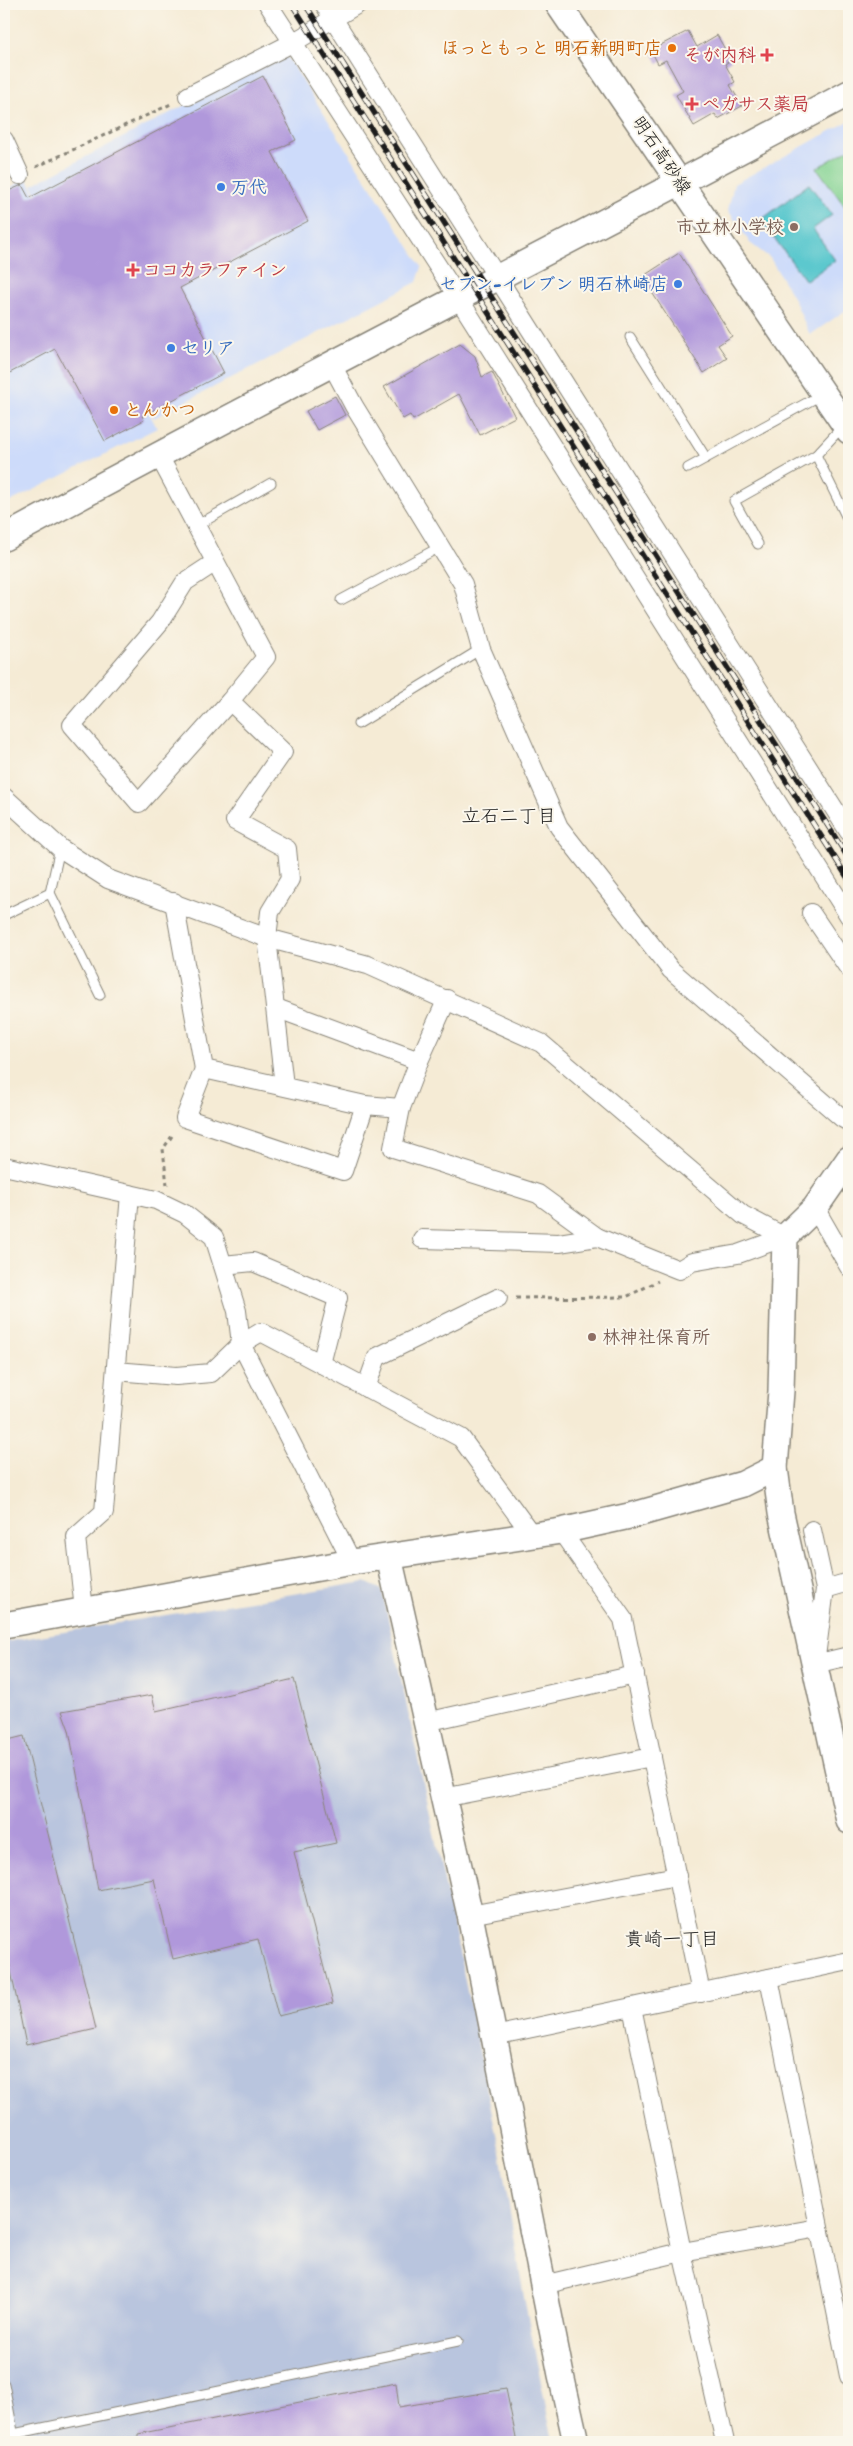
<svg xmlns="http://www.w3.org/2000/svg" width="853" height="2446" font-family="Sriracha,'Klee One',sans-serif">
	<rect width="100%" height="100%" fill="#fbf7ec"/>
	<filter id="ink" filterUnits="userSpaceOnUse"><feTurbulence type="fractalNoise" baseFrequency=".02" numOctaves="2"/><feDisplacementMap in="SourceGraphic" scale="10" xChannelSelector="R" yChannelSelector="G"/><feConvolveMatrix kernelMatrix="1 2 1 2 8 2 1 2 1" color-interpolation-filters="sRGB"/></filter>
	<filter id="wash" filterUnits="userSpaceOnUse"><feTurbulence type="fractalNoise" baseFrequency=".0096" numOctaves="4" result="noise"/><feDisplacementMap in="SourceGraphic" scale="20" xChannelSelector="R" yChannelSelector="G"/><feGaussianBlur stdDeviation="1.12" result="paint"/><feColorMatrix in="noise" values="0 0 0 0 0 0 0 0 0 0 0 0 0 0 0 0 0 1.4 0 .05"/><feComposite in="paint" operator="in"/></filter>
	<g filter="url(#wash)">
		<rect width="100%" height="100%" fill="#f5ebd5"/>
		<g fill="#cddbfa">
			<polygon points="285,53 422,267 417,282 154,418 32,185"/>
			<polygon points="849,121 849,308 810,335 794,299 770,258 750,243 728,210 734,184"/>
			<polygon points="27,178 157,428 4,505 4,191"/>
		</g>
		<polygon fill="#b9c5de" points="365,1582 382,1590 453,1922 501,2158 524,2297 553,2442 4,2442 4,1642"/>
		<polygon fill="#84d393" stroke="#507858" points="849,149 849,212 817,168"/>
		<polygon fill="#5bc8ce" stroke="#3c7275" points="809,184 832,215 813,229 835,260 806,281 761,220"/>
		<g id="blocks">
			<g fill="#b098db">
				<polygon points="688,31 697,47 717,35 731,60 725,64 735,82 730,85 742,106 718,119 715,114 694,126 676,95 683,91 666,60 658,64 651,50"/>
				<polygon points="263,76 296,140 272,152 308,221 180,288 224,373 142,416 144,420 105,441 55,349 4,376 4,193 22,185 29,198"/>
				<polygon points="679,253 732,336 718,345 727,358 704,373 642,277"/>
				<polygon points="460,344 475,356 482,377 492,372 515,417 480,435 459,394 413,420 410,415 403,419 384,387"/>
				<polygon points="335,396 345,415 317,430 306,411"/>
				<polygon points="294,1679 336,1843 294,1852 333,2003 278,2016 258,1939 173,1959 154,1879 98,1890 69,1730 62,1711 152,1695 156,1711"/>
				<polygon points="24,1736 96,2029 26,2045 4,1937 4,1741"/>
				<polygon points="396,2383 399,2407 506,2389 517,2442 138,2442 138,2434"/>
			</g>
		</g>
	</g>
	<g filter="url(#ink)">
		<use href="#blocks" fill-opacity="0" stroke="#888478" stroke-width="1"/>
		<g fill="none" stroke-linecap="round" stroke-linejoin="round">
			<g stroke="#888478" stroke-width="11">
				<g id="lane">
					<polyline points="630,337 706,458"/>
					<polyline points="816,455 849,522"/>
					<polyline points="688,468 821,395"/>
					<polyline points="196,526 271,483"/>
					<polyline points="758,544 734,501 816,455 843,426"/>
					<polyline points="341,600 440,547"/>
					<polyline points="358,724 481,649"/>
					<polyline points="60,848 50,893 100,995"/>
					<polyline points="4,915 50,893"/>
					<polyline points="4,2384 15,2442"/>
					<polyline points="4,2436 458,2341"/>
				</g>
			</g>
			<g stroke="#888478" stroke-width="20">
				<g id="street">
					<polyline points="268,4 459,299 849,916"/>
					<polyline points="324,4 849,832"/>
					<polyline points="188,96 294,42 358,4"/>
					<polyline points="4,140 20,175"/>
					<polyline points="331,363 354,406 463,584 481,649 559,827 671,970 842,1118 849,1122"/>
					<polyline points="158,454 266,657 230,701 283,752 235,821 287,849 290,879 270,912 267,938 284,1086"/>
					<polyline points="214,563 185,582 160,622 72,725 139,803 230,701"/>
					<polyline points="4,797 60,848 108,879 267,938 368,965 541,1043 743,1215 785,1237"/>
					<polyline points="174,902 204,1069 365,1105 401,1108 419,1061 447,999"/>
					<polyline points="811,913 849,969"/>
					<polyline points="276,1008 419,1061"/>
					<polyline points="204,1069 185,1118 343,1171 365,1105"/>
					<polyline points="401,1108 393,1148 538,1194 597,1237"/>
					<polyline points="4,1166 156,1200 185,1214 214,1237 237,1311 241,1344 352,1562"/>
					<polyline points="815,1208 849,1267"/>
					<polyline points="422,1239 559,1243 597,1237 679,1270 692,1262 738,1254 785,1237"/>
					<polyline points="223,1265 253,1262 338,1298 321,1364"/>
					<polyline points="116,1371 176,1376 211,1373 241,1344 261,1332 461,1438 532,1535"/>
					<polyline points="366,1388 377,1357 498,1298"/>
					<polyline points="812,1530 825,1589 815,1664 849,1656"/>
					<polyline points="561,1531 623,1619 701,1993"/>
					<polyline points="825,1589 849,1582"/>
					<polyline points="84,1610 76,1537 104,1512 130,1194"/>
					<polyline points="426,1722 635,1675"/>
					<polyline points="443,1798 652,1757"/>
					<polyline points="470,1915 677,1876"/>
					<polyline points="769,1978 849,2376"/>
					<polyline points="494,2036 632,2007"/>
					<polyline points="543,2285 682,2252 819,2228"/>
					<polyline points="725,2442 682,2252 632,2007 849,1961"/>
				</g>
			</g>
			<g stroke="#888478" stroke-width="28">
				<g id="secondary">
					<polyline points="558,4 849,431"/>
					<path d="M 4,538 C 284,386 568,243 849,93"/>
					<polyline points="849,1159 815,1208 785,1237 781,1391 775,1468 781,1513 849,1821"/>
					<polyline points="389,1557 470,1915 561,2375 576,2442"/>
					<polyline points="4,1625 352,1562 561,1531 634,1515 743,1484 775,1468"/>
				</g>
			</g>
			<g stroke="#888478" stroke-width="3" stroke-dasharray="4 4" stroke-linecap="butt">
				<polyline points="36,167 171,104"/>
				<polyline points="167,1185 163,1149 174,1133"/>
				<polyline points="516,1298 626,1297 658,1281"/>
			</g>
			<use href="#lane" stroke="#fff" stroke-width="9"/>
			<use href="#street" stroke="#fff" stroke-width="18"/>
			<use href="#secondary" stroke="#fff" stroke-width="25"/>
			<g stroke="#1c1c1c" stroke-width="5.5">
				<g id="rail">
					<polyline points="292,4 849,880"/>
					<polyline points="305,4 849,859"/>
				</g>
			</g>
			<use href="#rail" stroke="#fbf7ec" stroke-width="4" stroke-dasharray="11" stroke-linecap="butt"/>
		</g>
	</g>
	<g fill="#e8710a" stroke="#fbf7ec" stroke-width="2">
		<circle cx="672" cy="48" r="5"/>
		<circle cx="114" cy="410" r="5"/>
	</g>
	<g fill="#e0444e" stroke="#fbf7ec" stroke-width="2">
		<path d="M764.5 47.5h5v5h5v5h-5v5h-5v-5h-5v-5h5z"/>
		<path d="M689.5 96.5h5v5h5v5h-5v5h-5v-5h-5v-5h5z"/>
		<path d="M130.5 262.5h5v5h5v5h-5v5h-5v-5h-5v-5h5z"/>
	</g>
	<g fill="#3f7fe0" stroke="#fbf7ec" stroke-width="2">
		<circle cx="221" cy="187" r="5"/>
		<circle cx="678" cy="284" r="5"/>
		<circle cx="171" cy="348" r="5"/>
	</g>
	<g fill="#8d6e63" stroke="#fbf7ec" stroke-width="2">
		<circle cx="794" cy="227" r="5"/>
		<circle cx="592" cy="1337" r="5"/>
	</g>
	<g text-anchor="middle" stroke-width="4" stroke-linejoin="round" paint-order="stroke">
		<g font-size="18" font-weight="bold" fill="#c56008" stroke="#fbf7ec" text-anchor="end">
			<text x="662" y="54">ほっともっと 明石新明町店</text>
			<text x="124" y="416" text-anchor="start">とんかつ</text>
		</g>
		<g font-size="18" font-weight="bold" fill="#be3a42" stroke="#fbf7ec" text-anchor="start">
			<text x="756" y="61" text-anchor="end">そが内科</text>
			<text x="702" y="110">ペガサス薬局</text>
			<text x="143" y="276">ココカラファイン</text>
		</g>
		<g font-size="18" fill="#1c1c1c" stroke="#fbf7ec">
			<text transform="translate(662 155) rotate(56)" y="6">明石高砂線</text>
		</g>
		<g font-size="18" font-weight="bold" fill="#366cbe" stroke="#fbf7ec" text-anchor="start">
			<text x="231" y="193">万代</text>
			<text x="668" y="290" text-anchor="end">セブン-イレブン 明石林崎店</text>
			<text x="181" y="354">セリア</text>
		</g>
		<g font-size="18" font-weight="bold" fill="#785e54" stroke="#fbf7ec" text-anchor="end">
			<text x="784" y="233">市立林小学校</text>
			<text x="602" y="1343" text-anchor="start">林神社保育所</text>
		</g>
		<g font-size="19" fill="#1c1c1c" stroke="#fbf7ec">
			<text x="509" y="822">立石二丁目</text>
			<text x="672" y="1945">貴崎一丁目</text>
		</g>
	</g>
	<rect width="853" height="2446" fill="none" stroke="#fbf7ec" stroke-width="20"/>
</svg>
